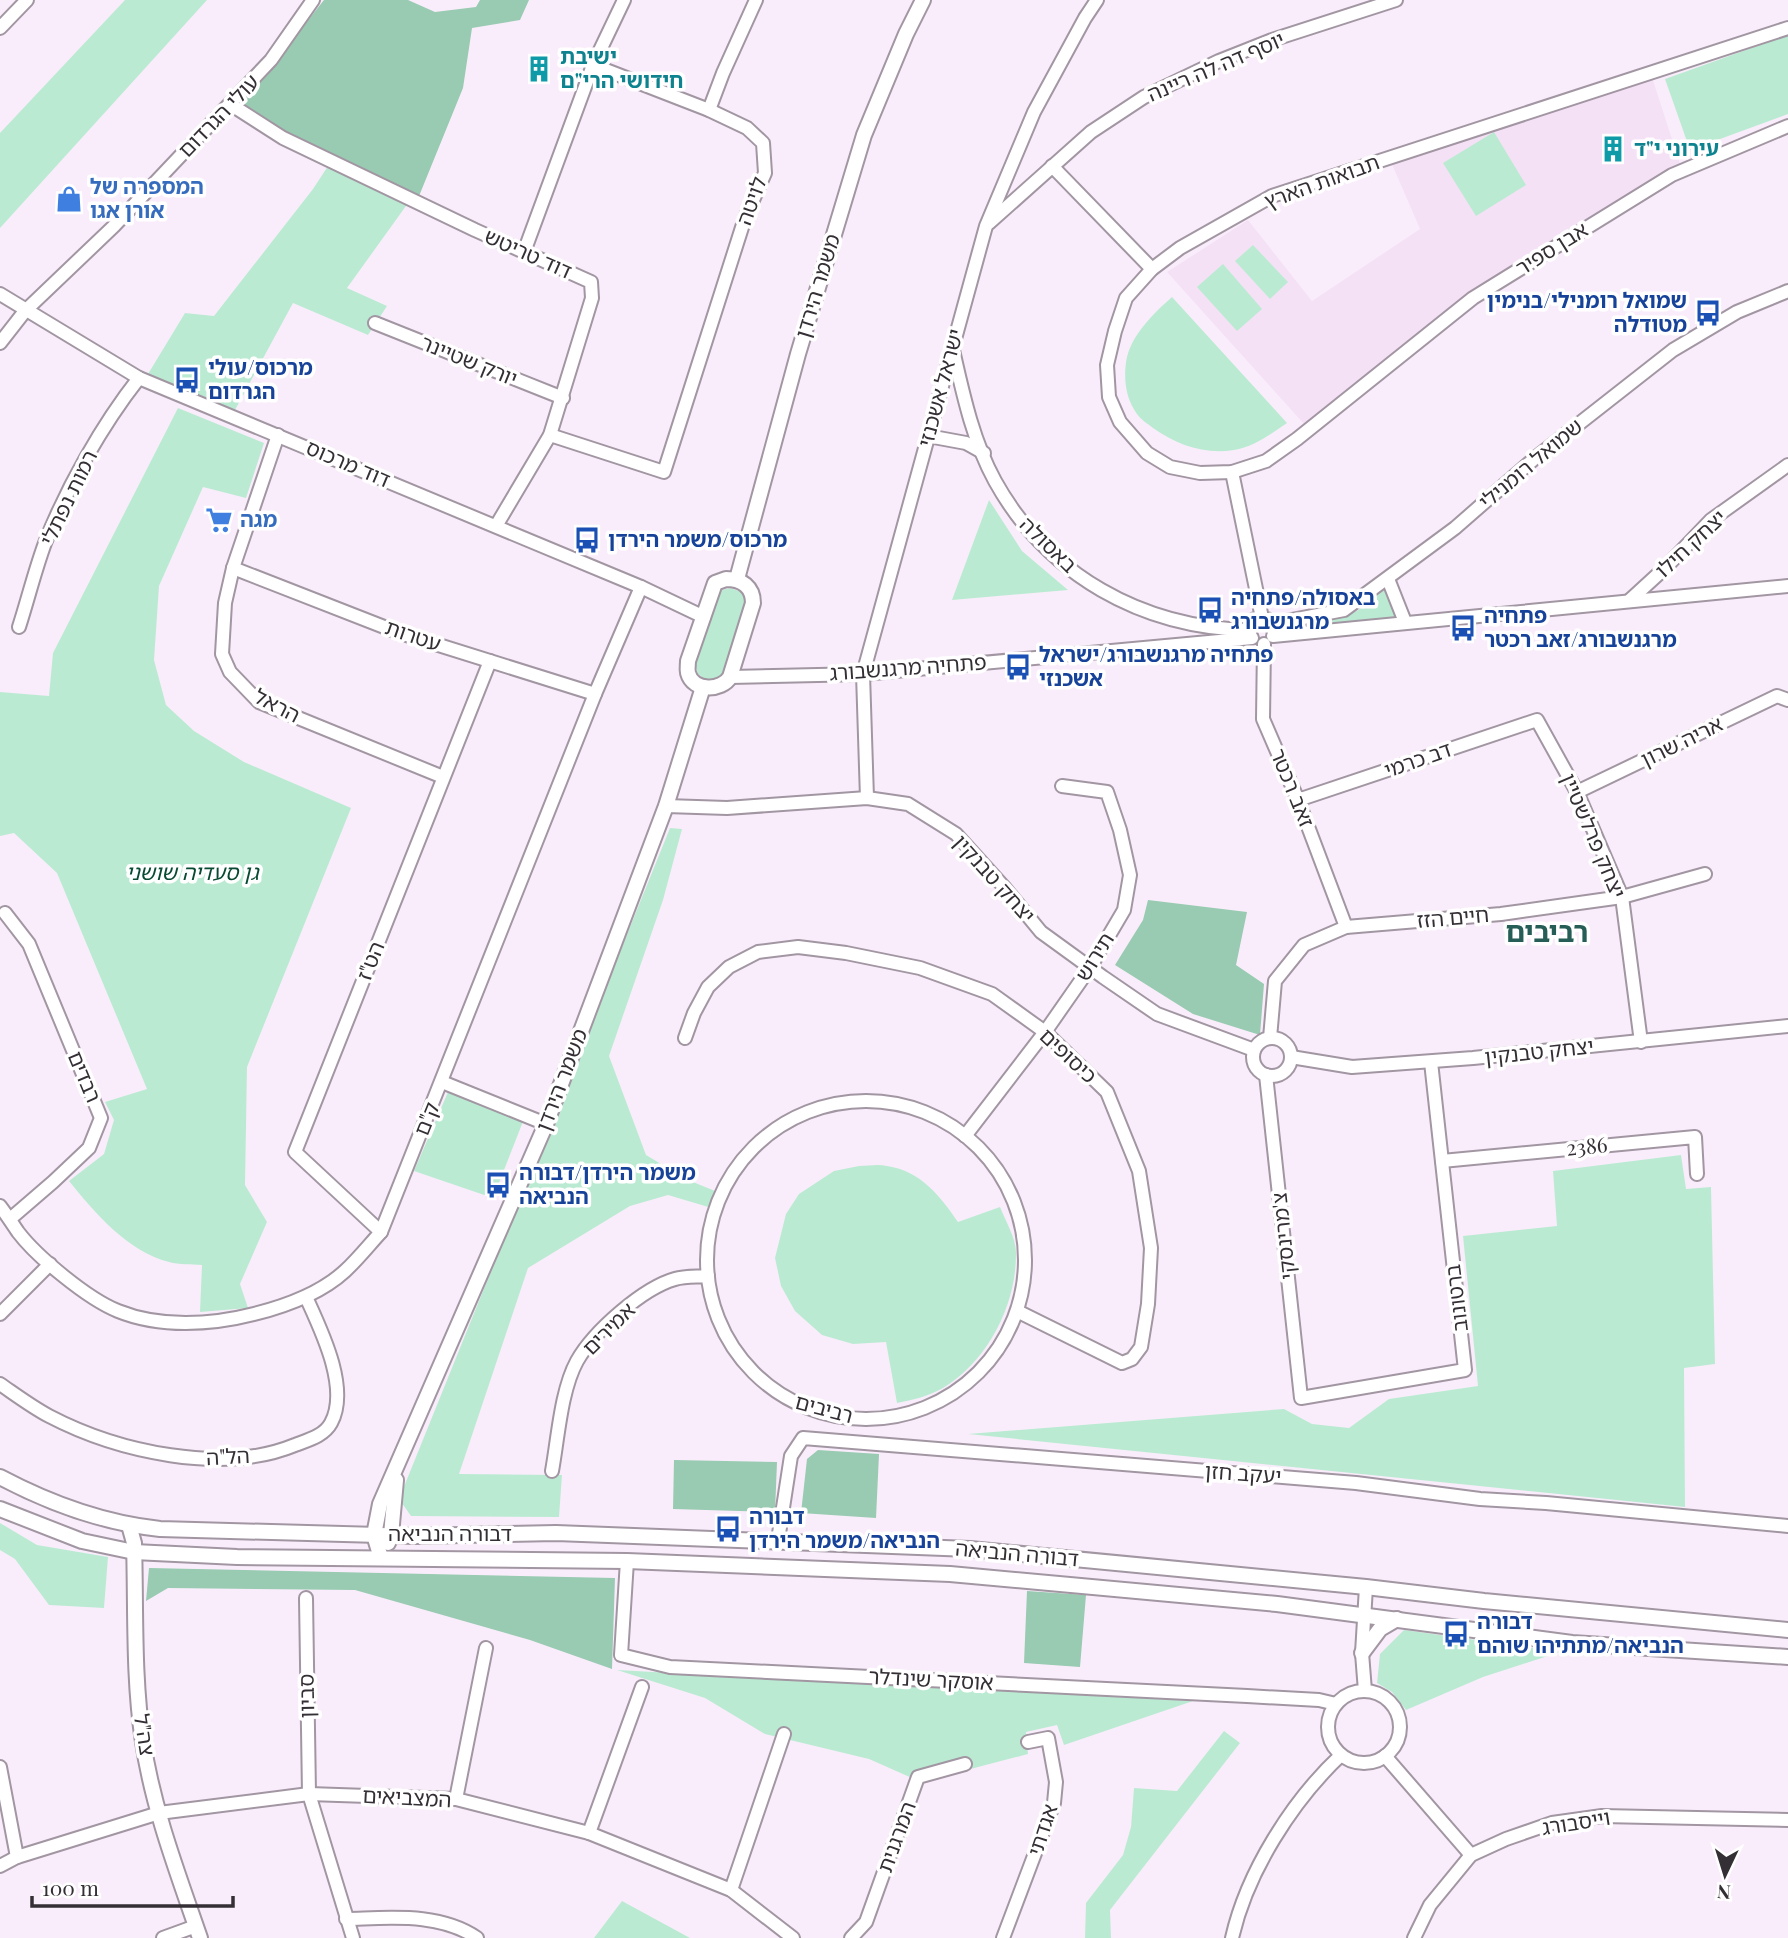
<svg xmlns="http://www.w3.org/2000/svg" width="1788" height="1938" font-family="'Playfair Display','Noto Sans Hebrew',serif">
	<rect width="100%" height="100%" fill="#faedfb"/>
	<polygon fill="#f5e1f5" points="1652,77 1680,164 1469,292 1304,424 1167,272 1248,220 1312,301 1420,229 1391,162"/>
	<g fill="#baebd2">
		<polygon points="125,0 207,0 0,228 0,133"/>
		<polygon points="1788,35 1788,114 1690,150 1665,79"/>
		<polygon points="1494,132 1526,185 1476,216 1443,163"/>
		<polygon points="332,160 411,199 347,288 387,306 368,335 293,303 235,410 148,374 185,313 214,316 313,189"/>
		<polygon points="1253,245 1288,282 1270,299 1235,261"/>
		<polygon points="1223,264 1262,309 1237,331 1197,287"/>
		<path d="M 1172,297 L 1287,423 C 1271,434 1254,447 1234,450 C 1205,455 1177,445 1153,428 C 1148,424 1140,419 1137,414 C 1125,398 1123,376 1127,357 C 1133,333 1155,312 1172,297 Z"/>
		<path d="M 178,408 L 264,443 L 246,498 L 203,487 L 159,586 L 154,660 L 166,705 L 194,731 L 244,762 L 351,808 L 247,1067 L 245,1185 L 267,1222 L 240,1284 L 248,1308 L 200,1312 L 202,1265 C 191,1264 179,1265 169,1262 C 127,1251 95,1213 69,1181 L 104,1154 L 114,1120 L 105,1102 L 147,1089 L 57,873 L 14,833 L 0,836 L 0,692 L 49,696 L 53,653 Z"/>
		<polygon points="989,500 1022,551 1068,590 952,600"/>
		<polygon points="730,588 742,592 747,602 724,672 717,678 706,680 698,674 695,664 719,591"/>
		<polygon points="1385,589 1399,620 1276,633 1275,627 1357,611"/>
		<polygon points="670,828 682,829 663,900 609,1056 646,1155 688,1180 720,1193 715,1209 668,1195 630,1206 528,1268 459,1474 562,1475 559,1517 411,1516 399,1499"/>
		<polygon points="448,1092 524,1119 493,1198 414,1171"/>
		<polygon points="1681,1155 1686,1189 1711,1187 1715,1364 1684,1368 1685,1507 968,1434 1284,1409 1312,1424 1349,1428 1389,1399 1478,1386 1463,1236 1557,1226 1553,1171"/>
		<path d="M 859,1166 C 868,1166 878,1164 887,1166 C 921,1171 940,1196 958,1222 L 1000,1207 C 1005,1220 1016,1238 1016,1252 C 1017,1304 988,1361 943,1388 C 929,1396 913,1400 897,1403 L 886,1342 L 853,1344 L 822,1335 L 795,1311 L 781,1286 L 775,1258 L 786,1214 L 799,1194 L 834,1171 Z"/>
		<polygon points="0,1523 37,1545 108,1557 104,1608 49,1605 15,1559 0,1550"/>
		<polygon points="1404,1630 1550,1650 1560,1652 1483,1677 1406,1710 1392,1692 1377,1683 1380,1654"/>
		<polygon points="617,1670 1193,1701 1064,1745 1057,1725 1026,1732 1028,1754 921,1782 869,1759 765,1734 705,1698"/>
		<polygon points="1224,1731 1240,1743 1110,1910 1111,1938 1085,1938 1086,1903 1123,1855 1131,1827 1134,1788 1177,1791"/>
		<polygon points="622,1901 690,1938 594,1938"/>
	</g>
	<g fill="#98cbb1">
		<polygon points="324,0 408,0 435,12 476,7 480,0 529,0 520,20 472,28 463,88 417,201 237,109"/>
		<polygon points="1148,900 1247,912 1236,965 1264,984 1260,1035 1193,1014 1115,965 1143,920"/>
		<polygon points="818,1450 879,1454 876,1518 801,1513 807,1459"/>
		<polygon points="674,1460 777,1462 775,1512 673,1509"/>
		<polygon points="149,1568 615,1578 612,1669 530,1640 355,1590 168,1588 146,1601"/>
		<polygon points="1027,1591 1086,1595 1080,1667 1024,1663"/>
	</g>
	<g fill="none" stroke-linecap="round" stroke-linejoin="round">
		<g stroke="#a296a3" stroke-width="16">
			<g id="minor">
				<polyline points="0,28 27,0"/>
				<polyline points="1788,28 1272,196 1180,248 1152,269 1126,298 1115,331 1107,365 1109,397 1120,422 1147,453 1170,467 1200,473 1232,472 1266,461 1297,439 1473,298 1672,175 1788,126"/>
				<polyline points="593,65 624,0"/>
				<polyline points="230,104 283,138 475,230 591,282 592,298 550,435 496,526"/>
				<polyline points="709,110 723,73 756,0"/>
				<polyline points="1052,166 1152,269"/>
				<polyline points="989,223 1091,132 1144,97 1219,61 1272,40 1396,0"/>
				<polyline points="524,252 593,65 709,110 747,128 763,143 765,173 745,218 664,472 550,435"/>
				<polyline points="0,294 139,378 641,587 704,617"/>
				<polyline points="375,323 563,398"/>
				<polyline points="0,343 25,311 114,226 271,60 313,0"/>
				<path d="M 953,350 C 963,394 973,441 995,481 C 1047,575 1142,628 1249,630"/>
				<polyline points="278,435 233,568 225,603 222,654 230,672 259,702 443,777"/>
				<polyline points="928,436 966,443 984,453"/>
				<polyline points="1232,472 1262,618 1267,619 1274,631"/>
				<polyline points="233,568 397,632 595,694"/>
				<polyline points="1388,579 1405,622"/>
				<polyline points="1630,600 1666,567 1711,520 1788,465"/>
				<polyline points="1271,624 1344,610 1455,528 1534,459 1673,350 1737,312 1788,291"/>
				<path d="M 19,627 C 28,599 35,570 45,543 C 67,487 102,425 139,378"/>
				<polyline points="1273,636 1788,586"/>
				<path d="M 1251,638 C 1249,630 1250,626 1255,619 L 1262,618"/>
				<polyline points="1264,644 1263,719 1298,800 1346,927"/>
				<polyline points="730,677 863,674 1252,638"/>
				<polyline points="1577,792 1777,696 1788,700"/>
				<polyline points="867,798 863,674 986,226 1034,112 1085,18 1097,0"/>
				<polyline points="1298,800 1537,720 1577,792 1622,897 1641,1042"/>
				<polyline points="666,806 727,808 867,798 908,804 956,834 1004,887 1041,932 1103,977 1157,1014 1254,1050"/>
				<polyline points="5,913 29,944 101,1118 89,1148 53,1182 10,1219"/>
				<polyline points="685,1038 694,1013 708,987 729,967 758,952 798,947 846,953 920,968 992,994 1045,1032 1107,1092 1139,1171 1151,1248 1148,1304 1141,1347 1132,1359 1122,1363 1019,1312"/>
				<polyline points="1270,1038 1275,981 1304,945 1346,927 1501,914 1622,897 1705,874"/>
				<circle cx="1272" cy="1057" r="19"/>
				<polyline points="1291,1057 1352,1067 1473,1058 1788,1026"/>
				<polyline points="1266,1075 1301,1398 1465,1370 1431,1062"/>
				<polyline points="442,1082 546,1124"/>
				<circle cx="866" cy="1260" r="159"/>
				<polyline points="965,1136 1045,1032 1091,966 1124,910 1130,875 1120,830 1107,792 1062,786"/>
				<polyline points="1442,1161 1695,1137 1697,1174"/>
				<path d="M 0,1206 C 6,1214 12,1223 18,1232 C 37,1257 88,1299 118,1311 C 160,1328 211,1325 254,1314 C 286,1306 320,1294 345,1271 C 358,1259 369,1245 381,1232 L 595,694 L 641,587"/>
				<polyline points="381,1232 295,1152 490,661"/>
				<polyline points="0,1314 50,1264"/>
				<path d="M 0,1384 C 16,1395 32,1407 49,1416 C 118,1452 222,1475 295,1445 C 308,1440 324,1436 331,1423 C 350,1388 321,1330 306,1297"/>
				<path d="M 552,1471 C 558,1438 561,1390 577,1361 C 594,1331 643,1288 675,1279 C 685,1276 697,1277 708,1276"/>
				<polyline points="778,1540 791,1456 803,1438 1356,1483 1480,1499 1546,1503 1788,1526"/>
				<polyline points="627,1561 621,1655 670,1667 1247,1696 1319,1700 1336,1704"/>
				<polyline points="306,1598 309,1794 353,1938"/>
				<polyline points="1365,1691 1362,1653 1366,1587"/>
				<circle cx="1364" cy="1727" r="36"/>
				<polyline points="1385,1756 1471,1855"/>
				<polyline points="0,1767 17,1857"/>
				<polyline points="456,1799 486,1648"/>
				<polyline points="589,1833 642,1687"/>
				<polyline points="0,1866 17,1857 159,1813 309,1794 456,1799 589,1833 731,1890 793,1938"/>
				<polyline points="731,1890 784,1734"/>
				<path d="M 346,1919 C 390,1918 439,1912 477,1938"/>
				<polyline points="163,1938 196,1926"/>
				<polyline points="851,1938 866,1922 918,1777 965,1764"/>
				<polyline points="1003,1938 1054,1803 1056,1782 1048,1738 1028,1742"/>
				<path d="M 1232,1938 C 1247,1872 1292,1801 1341,1755"/>
				<polyline points="1414,1938 1430,1905 1471,1855 1506,1839 1552,1823 1602,1816 1788,1820"/>
			</g>
		</g>
		<g stroke="#a296a3" stroke-width="18">
			<g id="tertiary">
				<path d="M 726,579 C 742,579 753,587 753,603 L 730,677 C 722,691 693,692 688,673 C 687,669 688,665 688,661 L 715,583 Z"/>
				<polyline points="737,579 798,354 864,135 906,34 923,0"/>
				<path d="M 0,1477 C 51,1504 103,1523 160,1529 L 415,1536 L 556,1533 L 970,1549 L 1366,1587 L 1484,1601 L 1788,1630"/>
				<polyline points="0,1509 82,1541 134,1552 237,1557 627,1561 950,1574 1277,1604 1572,1643 1788,1657"/>
				<path d="M 129,1525 L 134,1543 C 136,1609 133,1676 143,1742 C 153,1809 178,1874 200,1938"/>
				<polyline points="388,1543 391,1535 396,1480"/>
				<polyline points="381,1558 374,1535 380,1504 546,1124 666,806 703,687"/>
				<polyline points="1362,1653 1380,1629 1397,1619"/>
			</g>
		</g>
		<use href="#minor" stroke="#fff" stroke-width="12"/>
		<use href="#tertiary" stroke="#fff" stroke-width="14"/>
	</g>
	<defs>
		<g id="building-bare" transform="scale(2.1)"><path d="M-4-6H4V6H1V3H-1V6H-4ZM-2.5-4.3h1.7v1.8h-1.7ZM.8-4.3h1.7v1.8H.8ZM-2.5-1h1.7V.8h-1.7ZM.8-1h1.7V.8H.8Z" fill="#0f9aa8" stroke="#fff" stroke-width="2.5" paint-order="stroke"/></g>
		<g id="shop-bare" transform="scale(2.1)"><path d="M-5-2.5h2.3a2.7 3.5 0 0 1 5.4 0H5L5.5 6h-11ZM-1.5-2.5h3a1.5 2.3 0 0 0-3 0Z" fill="#3f7fe0" stroke="#fff" stroke-width="2.5" paint-order="stroke"/></g>
		<g id="bus-bare" transform="scale(2.1)"><path d="M-5-6H5V4H4V6H2V4H-2V6H-4V4H-5ZM-3.5-4V0h7V-4ZM-3.5 1.2v1.5H-2V1.2ZM2 1.2v1.5H3.5V1.2Z" fill="#1a4fb4" stroke="#fff" stroke-width="2.5" paint-order="stroke"/></g>
		<g id="supermarket-bare" transform="scale(2.1)"><path d="M-6-5.5h2.5l.6 2H6L4.5 2H-2.5L-4.4-4H-6ZM-1.5 3.2a1.3 1.3 0 1 0 .1 0ZM3 3.2a1.3 1.3 0 1 0 .1 0Z" fill="#3f7fe0" stroke="#fff" stroke-width="2.5" paint-order="stroke"/></g>
	</defs>
	<g fill-rule="evenodd">
		<use href="#building-bare" x="539" y="69"/>
		<use href="#building-bare" x="1613" y="149"/>
		<use href="#shop-bare" x="69" y="199"/>
		<use href="#bus-bare" x="1708" y="313"/>
		<use href="#bus-bare" x="187" y="380"/>
		<use href="#supermarket-bare" x="219" y="520"/>
		<use href="#bus-bare" x="587" y="540"/>
		<use href="#bus-bare" x="1210" y="610"/>
		<use href="#bus-bare" x="1463" y="628"/>
		<use href="#bus-bare" x="1018" y="667"/>
		<use href="#bus-bare" x="498" y="1185"/>
		<use href="#bus-bare" x="728" y="1529"/>
		<use href="#bus-bare" x="1456" y="1634"/>
	</g>
	<g text-anchor="middle" stroke-width="7" stroke-linejoin="round" paint-order="stroke">
		<g font-size="21" font-weight="bold" fill="#0d838f" stroke="#fff" text-anchor="start">
			<text x="560" y="64">ישיבת<tspan x="560" dy="24">חידושי הרי"ם</tspan></text>
			<text x="1634" y="156">עירוני י"ד</text>
		</g>
		<g font-size="21" fill="#342f34" stroke="#fff">
			<text transform="translate(1216 67) rotate(-23)" y="7">יוסף דה לה ריינה</text>
			<text transform="translate(219 116) rotate(-46)" y="7">עולי הגרדום</text>
			<text transform="translate(1322 182) rotate(-20)" y="7">תבואות הארץ</text>
			<text transform="translate(752 201) rotate(-70)" y="7">לויטה</text>
			<text transform="translate(1552 249) rotate(-32)" y="7">אבן ספיר</text>
			<text transform="translate(528 254) rotate(24)" y="7">דוד טריטש</text>
			<text transform="translate(818 286) rotate(-73)" y="7">משמר הירדן</text>
			<text transform="translate(469 361) rotate(22)" y="7">יורק שטיינר</text>
			<text transform="translate(941 388) rotate(-75)" y="7">ישראל אשכנזי</text>
			<text transform="translate(348 464) rotate(23)" y="7">דוד מרכוס</text>
			<text transform="translate(1531 464) rotate(-40)" y="7">שמואל רומנילי</text>
			<text transform="translate(69 498) rotate(-64)" y="7">רמות נפתלי</text>
			<text transform="translate(1691 544) rotate(-43)" y="7">יצחק חילו</text>
			<text transform="translate(1048 545) rotate(44)" y="7">באסולה</text>
			<text transform="translate(413 636) rotate(19)" y="7">עטרות</text>
			<text transform="translate(908 668) rotate(-4)" y="7">פתחיה מרגנשבורג</text>
			<text transform="translate(277 706) rotate(27)" y="7">הראל</text>
			<text transform="translate(1682 742) rotate(-26)" y="7">אריה שרון</text>
			<text transform="translate(1418 760) rotate(-19)" y="7">דב כרמי</text>
			<text transform="translate(1292 788) rotate(68)" y="7">זאב רכטר</text>
			<text transform="translate(1593 836) rotate(67)" y="7">יצחק פרלשטיין</text>
			<text transform="translate(994 879) rotate(48)" y="7">יצחק טבנקין</text>
			<text transform="translate(1453 918) rotate(-5)" y="7">חיים הזז</text>
			<text transform="translate(1095 957) rotate(-58)" y="7">תירוש</text>
			<text transform="translate(371 961) rotate(-68)" y="7">הט"ז</text>
			<text transform="translate(1539 1052) rotate(-6)" y="7">יצחק טבנקין</text>
			<text transform="translate(1068 1056) rotate(43)" y="7">כיסופים</text>
			<text transform="translate(84 1077) rotate(67)" y="7">רבדים</text>
			<text transform="translate(562 1080) rotate(-69)" y="7">משמר הירדן</text>
			<text transform="translate(427 1119) rotate(-68)" y="7">ק"ם</text>
			<text transform="translate(1587 1147) rotate(-5)" y="7">2386</text>
			<text transform="translate(1284 1236) rotate(-96)" y="7">צ'מרינסקי</text>
			<text transform="translate(1457 1298) rotate(-97)" y="7">ברטונוב</text>
			<text transform="translate(609 1329) rotate(-45)" y="7">אמירים</text>
			<text transform="translate(824 1409) rotate(15)" y="7">רביבים</text>
			<text transform="translate(228 1457) rotate(-3)" y="7">הל"ה</text>
			<text transform="translate(1243 1474) rotate(4)" y="7">יעקב חזן</text>
			<text x="450" y="1541">דבורה הנביאה</text>
			<text transform="translate(1017 1554) rotate(5)" y="7">דבורה הנביאה</text>
			<text transform="translate(931 1680) rotate(3)" y="7">אוסקר שינדלר</text>
			<text transform="translate(307 1696) rotate(-91)" y="7">סביון</text>
			<text transform="translate(144 1735) rotate(81)" y="7">צה"ל</text>
			<text transform="translate(407 1798) rotate(3)" y="7">המצביאים</text>
			<text transform="translate(1576 1823) rotate(-9)" y="7">וייסבורג</text>
			<text transform="translate(1043 1830) rotate(-72)" y="7">אגדתי</text>
			<text transform="translate(897 1837) rotate(-70)" y="7">המרגנית</text>
		</g>
		<g font-size="21" font-weight="bold" fill="#366cbe" stroke="#fff" text-anchor="start">
			<text x="90" y="194">המספרה של<tspan x="90" dy="24">אורן אגו</tspan></text>
			<text x="240" y="527">מגה</text>
		</g>
		<g font-size="21" font-weight="bold" fill="#164399" stroke="#fff" text-anchor="start">
			<text x="1687" y="308" text-anchor="end">שמואל רומנילי/בנימין<tspan x="1687" dy="24">מטודלה</tspan></text>
			<text x="208" y="375">מרכוס/עולי<tspan x="208" dy="24">הגרדום</tspan></text>
			<text x="608" y="547">מרכוס/משמר הירדן</text>
			<text x="1231" y="605">באסולה/פתחיה<tspan x="1231" dy="24">מרגנשבורג</tspan></text>
			<text x="1484" y="623">פתחיה<tspan x="1484" dy="24">מרגנשבורג/זאב רכטר</tspan></text>
			<text x="1039" y="662">פתחיה מרגנשבורג/ישראל<tspan x="1039" dy="24">אשכנזי</tspan></text>
			<text x="519" y="1180">משמר הירדן/דבורה<tspan x="519" dy="24">הנביאה</tspan></text>
			<text x="749" y="1524">דבורה<tspan x="749" dy="24">הנביאה/משמר הירדן</tspan></text>
			<text x="1477" y="1629">דבורה<tspan x="1477" dy="24">הנביאה/מתתיהו שוהם</tspan></text>
		</g>
		<g font-size="21" font-style="italic" fill="#084a32" stroke="#fff">
			<text x="192" y="880">גן סעדיה שושני</text>
		</g>
		<g font-size="28" font-weight="bold" fill="#265d56" stroke="#fff">
			<text x="1547" y="942">רביבים</text>
		</g>
	</g>
	<g transform="translate(1725 1875) rotate(184)" stroke="#ffffff" stroke-width="5" paint-order="stroke">
	<path d="M0-5L12 26L0 18L-12 26Z" fill="#342f34"/>
	<text y="-10" font-size="19" font-weight="bold" text-anchor="middle" fill="#342f34">N</text>
	</g>
	<path d="M32 1896v10h201v-10" fill="none" stroke="#342f34" stroke-width="3.5"/>
	<text x="42" y="1896" font-size="21" fill="#342f34" stroke="#ffffff" stroke-width="5" paint-order="stroke">100 m</text>
</svg>
